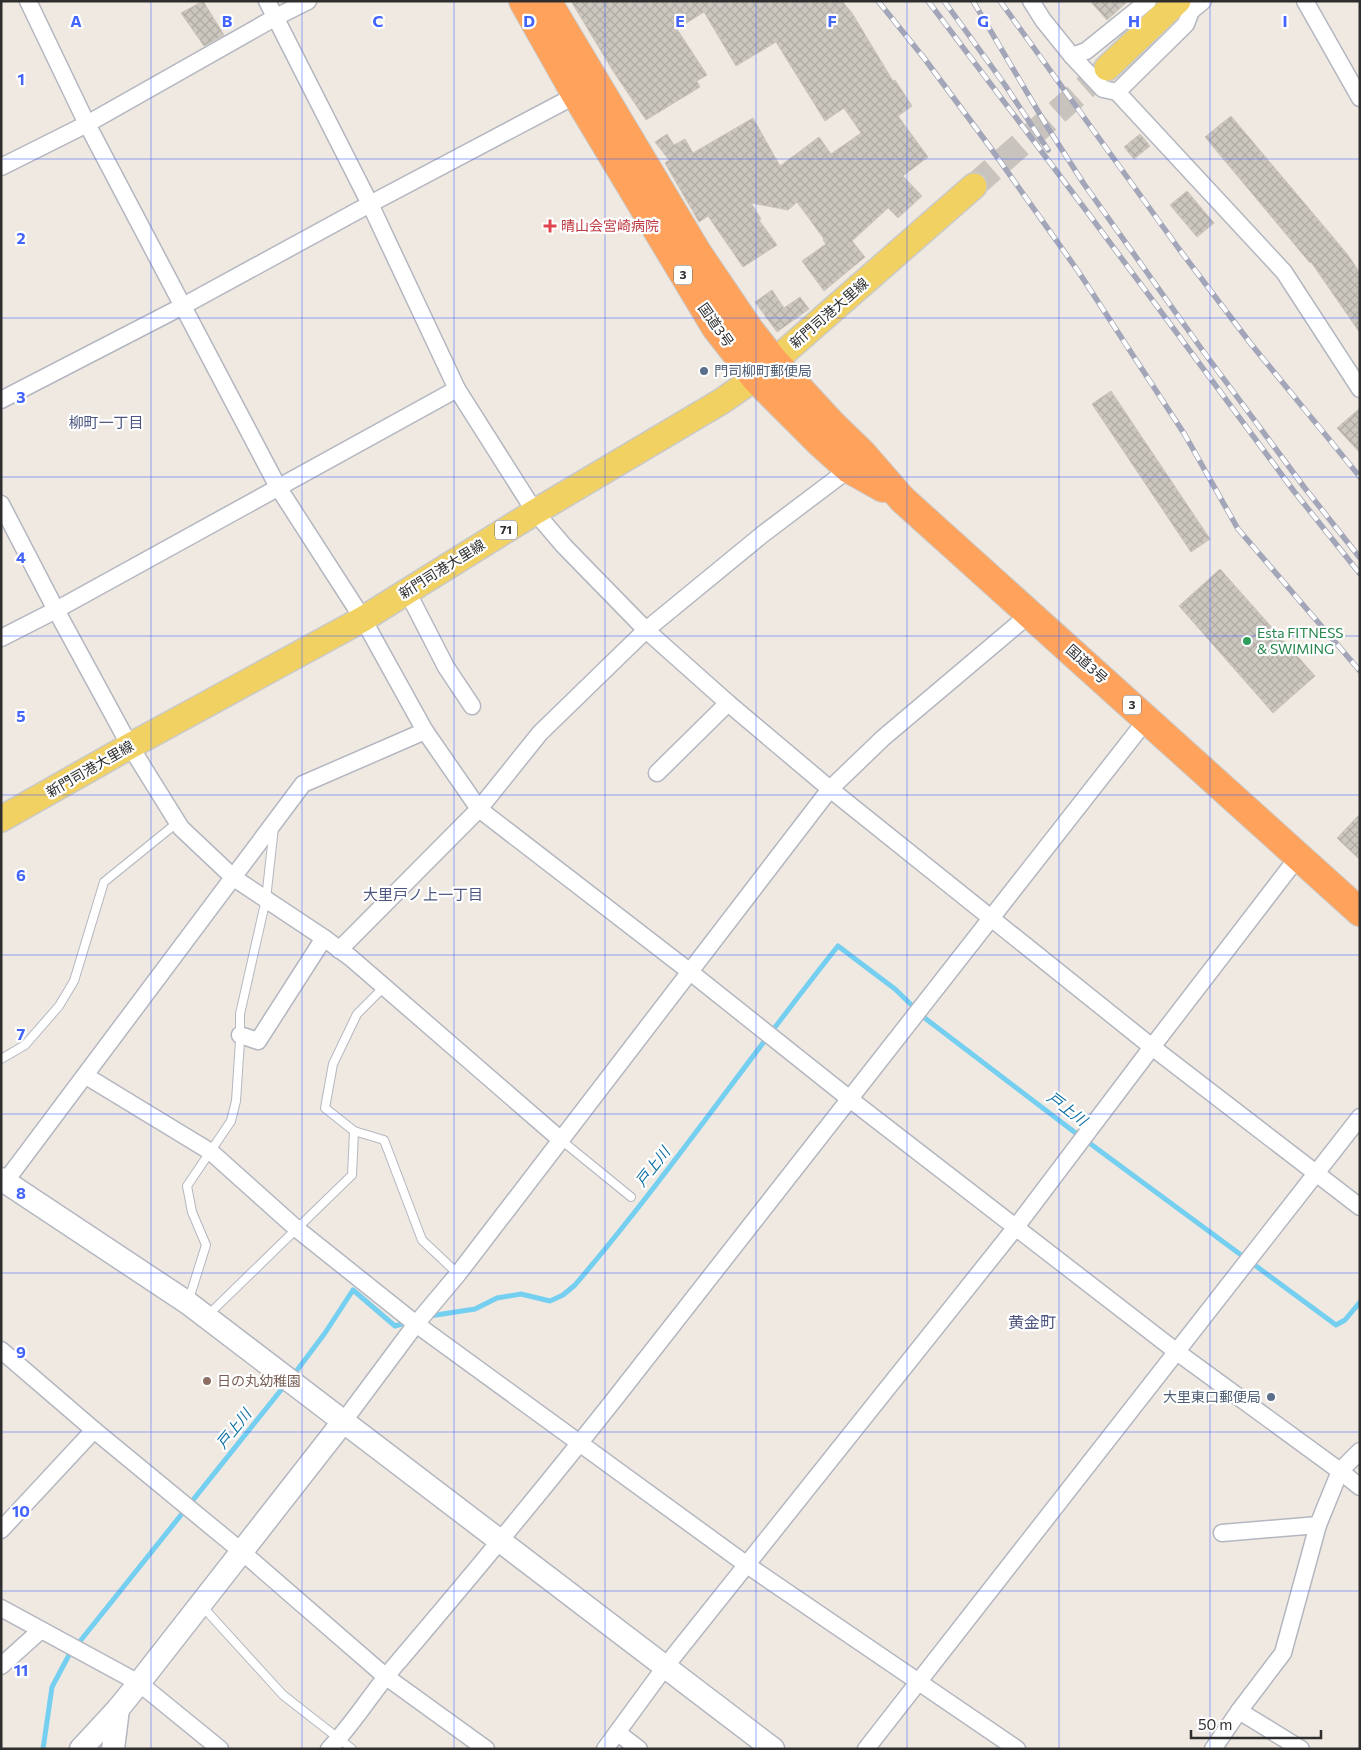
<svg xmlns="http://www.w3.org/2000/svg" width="1361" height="1750" font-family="Commissioner,'Noto Sans JP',sans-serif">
	<defs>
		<pattern id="building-cross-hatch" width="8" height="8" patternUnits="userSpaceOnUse" patternTransform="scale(1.25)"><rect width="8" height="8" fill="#cbc7bf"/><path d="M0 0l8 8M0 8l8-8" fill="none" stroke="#afaba4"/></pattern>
	</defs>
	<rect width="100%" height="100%" fill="#efe9e1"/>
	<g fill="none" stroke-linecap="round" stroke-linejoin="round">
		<g stroke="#75cff0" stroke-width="5">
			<path d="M 430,1316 L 475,1309 L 497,1298 L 521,1294 L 550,1301 L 563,1295 L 575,1285 C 668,1176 749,1057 838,946 L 895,989 L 926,1019 L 1073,1131 L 1336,1325 L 1345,1320 L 1360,1302"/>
			<polyline points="292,1377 325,1333 353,1290 395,1326 409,1322"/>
			<polyline points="43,1749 52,1687 69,1655 285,1385"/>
		</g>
	</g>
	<g fill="url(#building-cross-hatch)" stroke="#cbc5ba">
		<polygon points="203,1 224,35 204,46 181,13"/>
		<polygon points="571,1 842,1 852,13 893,81 895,80 912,106 898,116 928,157 903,176 922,196 898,218 888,208 852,241 865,257 824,291 802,261 826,244 823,240 824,239 797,202 788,210 751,203 761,219 759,220 777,245 743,267 708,216 699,222 665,163 669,160 655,142 667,134 674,145 685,139 693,153 753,118 780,166 819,137 831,154 861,133 844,108 825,121 776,42 736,66 704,12 677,29 707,75 697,81 700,87 646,120 613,71"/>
		<polygon points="1090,1 1128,1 1107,20"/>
		<polygon points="1231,116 1348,255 1360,273 1360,333 1311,262 1310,263 1205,137"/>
		<polygon points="1140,134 1150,146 1134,159 1124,147"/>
		<polygon points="1187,191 1214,223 1197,237 1170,205"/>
		<polygon points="772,290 784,308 800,297 809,309 777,332 755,302"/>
		<polygon points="1111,391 1210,539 1191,552 1092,404"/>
		<polygon points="1360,408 1360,453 1337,428"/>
		<polygon points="1220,569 1315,676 1273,713 1179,606"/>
		<polygon points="1360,814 1360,860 1337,838"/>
	</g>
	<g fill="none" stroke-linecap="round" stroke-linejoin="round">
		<polyline stroke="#c8c4bd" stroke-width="25" stroke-dasharray="25 12" stroke-linecap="butt" points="974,186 1107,68"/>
		<g stroke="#b4b7c1" stroke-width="10">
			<g id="lane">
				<polyline points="1,1059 25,1045 59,1006 74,981 104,882 178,822"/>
				<polyline points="354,1131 384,1140 422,1240 458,1274"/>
				<polyline points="561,1140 631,1197"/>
				<polyline points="189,1299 206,1245 192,1212 187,1186 231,1121 236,1101 240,1041 240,1014 266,899 274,827"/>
				<polyline points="207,1316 352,1175 354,1131 325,1108 333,1064 357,1014 384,987"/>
				<polyline points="202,1606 283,1695 352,1749"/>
			</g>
		</g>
		<g stroke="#b4b7c1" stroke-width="19">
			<g id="street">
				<polyline points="28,1 87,124 278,487 363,619 425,731 479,809 689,971 851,1100 1177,1352 1340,1471 1360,1487"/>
				<polyline points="267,1 370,204 457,389 535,512 564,546 646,630 728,703 830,789 1152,1047 1360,1207"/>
				<polyline points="1031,1 1043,20 1072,56 1086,51 1148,1"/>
				<polyline points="1305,1 1360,98"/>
				<polyline points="1072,56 1103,89 1117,92 1284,272 1360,389"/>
				<polyline points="1117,92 1186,24 1191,11 1203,1"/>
				<polyline points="1,167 87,124 276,17 308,1"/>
				<polyline points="1,400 183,306 370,204 582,92"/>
				<polyline points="1,504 56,610 130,746 181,828 234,878 324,938 351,958 561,1140"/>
				<polyline points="407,591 446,667 472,706"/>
				<polyline points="1,638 56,610 457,389"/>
				<polyline points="657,773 728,703"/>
				<polyline points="339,950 479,809 540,733 646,630 763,534 849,469"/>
				<polyline points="240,1035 258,1041 324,938"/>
				<polyline points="86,1076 211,1152 297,1229 416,1324 747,1565 1017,1749"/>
				<polyline points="5,1182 303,784 425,731"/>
				<polyline points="1,1350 94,1430 241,1551 385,1676 486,1749"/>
				<polyline points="343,1422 416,1324 458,1274 830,789 883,738 1031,613"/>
				<polyline points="1,1530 94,1430"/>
				<polyline points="1222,1533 1318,1525"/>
				<polyline points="1,1608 139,1683 220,1749"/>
				<polyline points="1,1666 41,1630"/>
				<polyline points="1239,1711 1301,1749"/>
				<polyline points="618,1733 639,1749"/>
				<path d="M 329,1749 C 355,1722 374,1689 399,1661 C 473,1574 546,1486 617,1396 C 795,1171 970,944 1147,719"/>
				<polyline points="605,1749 665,1667 1016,1227 1152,1047 1298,857"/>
				<polyline points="866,1749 1360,1117"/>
				<polyline points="1213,1749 1239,1711 1283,1653 1318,1525 1340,1471 1360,1451"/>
			</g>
		</g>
		<g stroke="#b4b7c1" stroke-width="25">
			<g id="secondary">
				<polyline points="1,1179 188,1303 773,1749"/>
				<polyline points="81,1749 118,1709 139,1683 343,1422"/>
				<polyline points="113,1749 118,1709"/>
			</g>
		</g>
		<g stroke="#c9c9c9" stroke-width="28">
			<g id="primary">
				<polyline points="1107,68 1178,1"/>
				<polyline points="1,819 130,746 363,619 535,512 722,401 755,378 974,186"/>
			</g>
		</g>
		<g stroke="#c9c9c9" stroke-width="30">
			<g id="highway">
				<polyline points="523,1 576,95 716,328 755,378 820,443 849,469 883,488"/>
				<polyline points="547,1 697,252 749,329 774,361 831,423 862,453 902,499 1360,912"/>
			</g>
		</g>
		<use href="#lane" stroke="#fff" stroke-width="8"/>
		<use href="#street" stroke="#fff" stroke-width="16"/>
		<use href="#secondary" stroke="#fff" stroke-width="22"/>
		<use href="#primary" stroke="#f2d163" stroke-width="25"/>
		<use href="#highway" stroke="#ffa35c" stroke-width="28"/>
		<g stroke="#a3a6b8" stroke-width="5.5">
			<g id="rail">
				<polyline points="878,1 924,58 990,147 1078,271 1185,435 1238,529 1360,671"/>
				<polyline points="928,1 1088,213 1293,490 1360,574"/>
				<polyline points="944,1 1005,85 1048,150"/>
				<polyline points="973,1 1048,128 1084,184 1203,351 1304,487 1360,558"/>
				<polyline points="1000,1 1179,249 1251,344 1360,477"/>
			</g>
		</g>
		<use href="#rail" stroke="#fff" stroke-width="4" stroke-dasharray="11" stroke-linecap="butt"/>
	</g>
	<path fill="none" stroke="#4264fb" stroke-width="1" stroke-opacity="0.55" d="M 151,1 L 151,1749M 302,1 L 302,1749M 454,1 L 454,1749M 605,1 L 605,1749M 756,1 L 756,1749M 907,1 L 907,1749M 1059,1 L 1059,1749M 1210,1 L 1210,1749M 1,159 L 1360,159M 1,318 L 1360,318M 1,477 L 1360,477M 1,636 L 1360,636M 1,795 L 1360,795M 1,955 L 1360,955M 1,1114 L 1360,1114M 1,1273 L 1360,1273M 1,1432 L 1360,1432M 1,1591 L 1360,1591"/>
	<path fill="#e0444e" stroke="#fff" stroke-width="2" d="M547.5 218.5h5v5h5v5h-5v5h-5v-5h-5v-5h5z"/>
	<g fill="#5c6f8a" stroke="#fff" stroke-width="2">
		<circle cx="704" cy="371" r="5"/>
		<circle cx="1271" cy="1397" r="5"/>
	</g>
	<circle fill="#2e9e5b" stroke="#fff" stroke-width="2" cx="1247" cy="641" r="5"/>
	<circle fill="#8d6e63" stroke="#fff" stroke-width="2" cx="207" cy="1381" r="5"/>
	<g text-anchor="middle" stroke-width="4.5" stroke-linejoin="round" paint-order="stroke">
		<g fill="#fff" stroke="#6d6d6d" stroke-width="1">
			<rect x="674" y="265.5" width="18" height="19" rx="4"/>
			<rect x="495" y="520.5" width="22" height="19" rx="4"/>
			<rect x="1123" y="695.5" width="18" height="19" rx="4"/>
		</g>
		<g font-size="12" font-weight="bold" fill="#2e2e2e">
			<text x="683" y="279">3</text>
			<text x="506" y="534">71</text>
			<text x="1132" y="709">3</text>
		</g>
		<g font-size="14" fill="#be3a42" stroke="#fff" text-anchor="start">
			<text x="561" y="231">晴山会宮崎病院</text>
		</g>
		<g font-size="14" fill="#2e2e2e" stroke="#fff">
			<text transform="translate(829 313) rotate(-41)" y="5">新門司港大里線</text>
			<text transform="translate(716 325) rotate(55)" y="5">国道3号</text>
			<text transform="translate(442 569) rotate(-32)" y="5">新門司港大里線</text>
			<text transform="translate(1087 664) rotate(42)" y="5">国道3号</text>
			<text transform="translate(90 769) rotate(-30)" y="5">新門司港大里線</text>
		</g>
		<g font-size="14" fill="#4e5e75" stroke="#fff" text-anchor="start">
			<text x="714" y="376">門司柳町郵便局</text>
			<text x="1261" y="1402" text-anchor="end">大里東口郵便局</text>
		</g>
		<g font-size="14" fill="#27864d" stroke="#fff" text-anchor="start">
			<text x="1257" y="638">Esta FITNESS<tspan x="1257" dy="16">&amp; SWIMING</tspan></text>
		</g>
		<g font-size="14" fill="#785e54" stroke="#fff" text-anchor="start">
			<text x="217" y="1386">日の丸幼稚園</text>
		</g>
		<g font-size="15" fill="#4d5680" stroke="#fff">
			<text x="106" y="428">柳町一丁目</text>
			<text x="423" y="900">大里戸ノ上一丁目</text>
		</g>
		<g font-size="15" font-style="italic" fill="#0d6fa3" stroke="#fff">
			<text transform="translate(1067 1109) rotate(37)" y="5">戸上川</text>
			<text transform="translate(653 1167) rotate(-52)" y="5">戸上川</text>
			<text transform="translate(234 1429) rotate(-51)" y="5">戸上川</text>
		</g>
		<g font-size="16" fill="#4d5680" stroke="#fff">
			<text x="1032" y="1328">黄金町</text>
		</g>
	</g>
	<g font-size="16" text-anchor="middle" font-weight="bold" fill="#4264fb" stroke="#fff" stroke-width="4.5" stroke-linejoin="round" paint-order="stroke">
		<text x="76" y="27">A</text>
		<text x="227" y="27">B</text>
		<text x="378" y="27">C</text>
		<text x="529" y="27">D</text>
		<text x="680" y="27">E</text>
		<text x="832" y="27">F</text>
		<text x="983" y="27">G</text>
		<text x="1134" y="27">H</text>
		<text x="1285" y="27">I</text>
		<text x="21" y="85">1</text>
		<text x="21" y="244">2</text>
		<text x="21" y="403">3</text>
		<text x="21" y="563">4</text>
		<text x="21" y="722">5</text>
		<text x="21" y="881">6</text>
		<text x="21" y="1040">7</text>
		<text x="21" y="1199">8</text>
		<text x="21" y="1358">9</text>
		<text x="21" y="1517">10</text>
		<text x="21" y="1676">11</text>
	</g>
	<rect width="1361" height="1750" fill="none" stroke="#2e2e2e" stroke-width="5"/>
	<path d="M1191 1730v8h130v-8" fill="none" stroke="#2e2e2e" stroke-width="2.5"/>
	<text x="1198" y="1730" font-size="15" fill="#2e2e2e" stroke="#ffffff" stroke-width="4" paint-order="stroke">50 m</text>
</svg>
